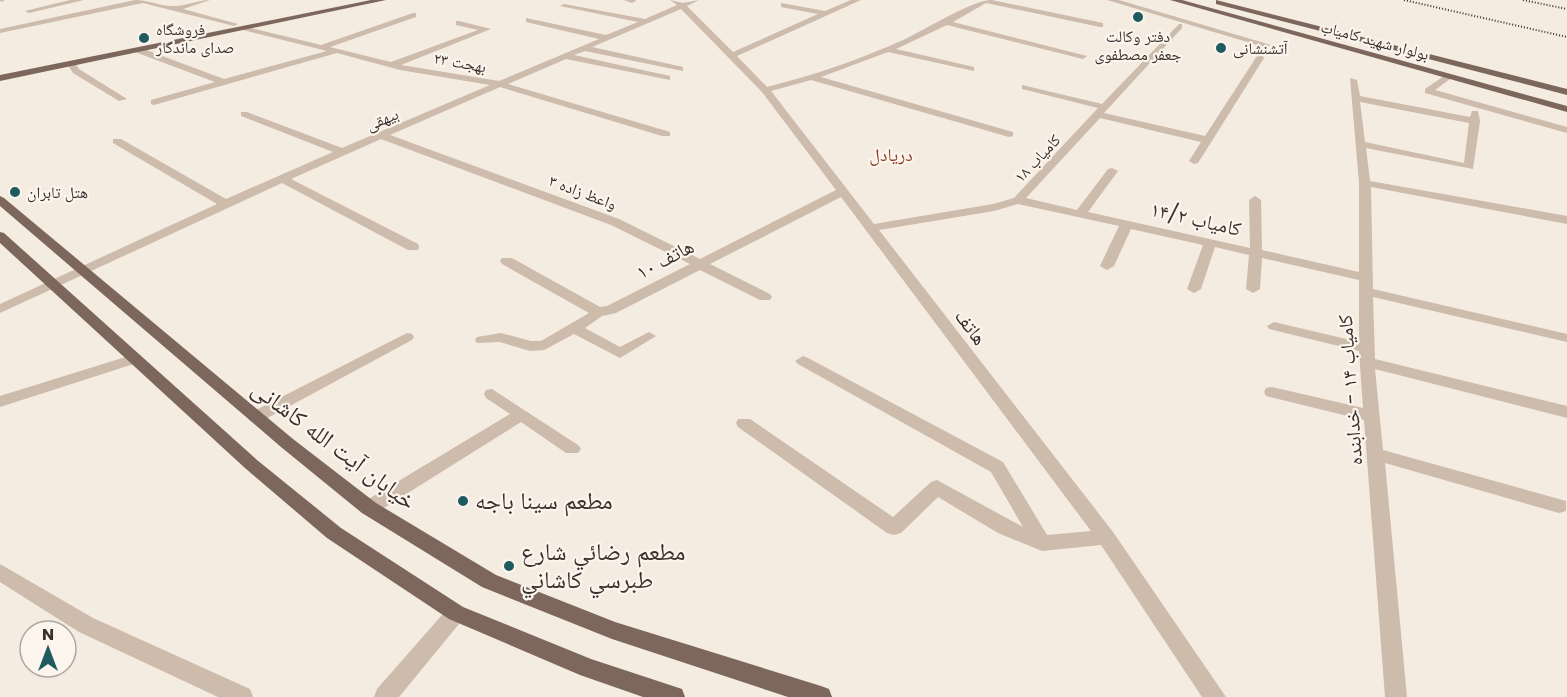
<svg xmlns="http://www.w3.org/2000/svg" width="1567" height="697" font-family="Poppins,'Noto Naskh Arabic',sans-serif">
	<rect width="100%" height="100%" fill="#f4ebe1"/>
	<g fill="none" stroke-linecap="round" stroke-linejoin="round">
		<g fill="#cdbbac" fill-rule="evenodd">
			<polygon points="0,0 5,0 1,2"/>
			<polygon points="70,0 84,0 29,13 25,11"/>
			<path d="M 135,0 C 149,0 162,7 175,6 C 187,6 197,0 210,0 L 183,9 L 238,24 L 234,26 L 143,3 L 0,33 L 0,29 Z"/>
			<polygon points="624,0 635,0 636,1 632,3"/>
			<path d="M 670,0 L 683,3 L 699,0 L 687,6 L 733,52 L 818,14 L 781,7 L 781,3 L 825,11 L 851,0 L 861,0 L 737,56 L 767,87 C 814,75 859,60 903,40 C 925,30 972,0 992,0 L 1103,23 L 1103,27 L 1100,27 L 986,3 L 953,22 L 1087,56 L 1083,59 L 947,25 L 896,49 L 974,67 L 974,71 L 888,52 L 821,77 L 1013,132 L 1013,136 L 1009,137 L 811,80 L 771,91 L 874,224 L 993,204 L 1014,198 L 1098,108 L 1022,89 L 1022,85 L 1102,104 L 1179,24 L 1182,24 L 1182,28 L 1104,113 L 1205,136 L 1257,56 L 1263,56 L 1264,58 L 1198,163 L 1194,164 L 1189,161 L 1201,142 L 1100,118 L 1026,198 L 1077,210 L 1108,169 L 1112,168 L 1118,171 L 1088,212 L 1250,248 L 1249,200 L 1255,196 L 1261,200 L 1262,250 L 1359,272 L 1359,183 L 1350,78 L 1357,80 L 1360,96 L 1470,117 L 1472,111 L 1478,111 L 1480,121 L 1473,169 L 1366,148 L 1370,181 L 1567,216 L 1567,224 L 1371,187 L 1373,289 L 1567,334 L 1567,342 L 1373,297 L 1375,359 L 1567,406 L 1567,418 L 1375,369 L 1383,450 L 1566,501 L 1566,511 L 1559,513 L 1385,463 L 1407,697 L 1385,697 L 1364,420 L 1266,396 L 1264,392 L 1266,388 L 1272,387 L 1363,408 L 1359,351 L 1269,329 L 1267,326 L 1274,322 L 1359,342 L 1359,280 L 1262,258 L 1260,289 L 1253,293 L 1246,289 L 1249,255 L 1215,247 L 1201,289 L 1194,293 L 1187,289 L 1203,245 L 1131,229 L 1114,266 L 1107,270 L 1100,266 L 1119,226 L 1018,204 L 994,211 L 879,230 L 1113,532 L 1226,697 L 1202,697 L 1101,545 L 1042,551 L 998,533 L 938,497 L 901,533 L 894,535 L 887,533 L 738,427 L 736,423 L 738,419 L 750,419 L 893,517 L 931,482 L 937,480 L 1023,527 L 991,472 L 798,364 L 795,361 L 803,356 L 808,358 L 1003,462 L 1047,535 L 1091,531 L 841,197 L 710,264 L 770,294 L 772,297 L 770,300 L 760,300 L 700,270 L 616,313 L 602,316 L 585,328 L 620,347 L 649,332 L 656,336 L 620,358 L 574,334 L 544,350 L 530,351 L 500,342 L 477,343 L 475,340 L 477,337 L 501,333 L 531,341 L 541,341 L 589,313 L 502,264 L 500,261 L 502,258 L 512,258 L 600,307 L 607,306 L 690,264 L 611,225 L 381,139 L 291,179 L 418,244 L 419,247 L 418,250 L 408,250 L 282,183 L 0,313 L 0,304 L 217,204 L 113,143 L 113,139 L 121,139 L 226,199 L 333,152 L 241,116 L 241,112 L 247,112 L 342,148 L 490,85 L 400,70 L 337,53 L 154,105 L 151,104 L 151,100 L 215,82 L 135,52 L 135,48 L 141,48 L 224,79 L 327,51 L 243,30 L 243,26 L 321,45 L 413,13 L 416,13 L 416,17 L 330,47 L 391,62 L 478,30 L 456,25 L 456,21 L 459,21 L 491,29 L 401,65 L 499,81 L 599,39 L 526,22 L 526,18 L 606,35 L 638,22 L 560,6 L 564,4 L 645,19 L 677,5 ZM 681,9 L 762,92 L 836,190 L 700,259 L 619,219 L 390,135 L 500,87 L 662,136 L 670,136 L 670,132 L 508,84 L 566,59 L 670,80 L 670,76 L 574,55 L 585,51 L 683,71 L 683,67 L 592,47 ZM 1360,102 L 1469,123 L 1464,163 L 1365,142 Z"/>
			<polygon points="1107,0 1119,0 1271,45 1264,47"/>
			<polygon points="68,62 74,62 79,69 127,99 119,101 73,73 67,64"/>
			<polygon points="1447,74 1454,76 1435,90 1567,127 1567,133 1425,93 1425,89"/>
			<polygon points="407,333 412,334 414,337 412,340 262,421 250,421 248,417 250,413"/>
			<polygon points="135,354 140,356 143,359 140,362 0,407 0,396"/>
			<polygon points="492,389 578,445 581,449 578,453 566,453 521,422 376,513 369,515 362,513 360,508 362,503 510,414 486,398 484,394 486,390"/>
			<polygon points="0,564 93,618 250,689 253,697 218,697 79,632 0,582"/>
			<polygon points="456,604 463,607 466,613 463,619 399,697 374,697 377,689 449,607"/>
		</g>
		<g fill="#7d675c" fill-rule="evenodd">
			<polygon points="371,0 386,0 0,81 0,75"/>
			<polygon points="1170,0 1182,0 1567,106 1567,112"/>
			<polygon points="1216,0 1567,89 1567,95 1216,4"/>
			<polygon points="0,196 4,198 293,439 376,503 496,575 615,622 821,686 829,689 832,697 788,697 612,639 482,587 362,513 281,447 0,206"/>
			<polygon points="0,232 4,233 257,460 341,528 463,607 591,659 682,689 685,697 643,697 580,675 449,619 327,538 245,468 0,243"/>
		</g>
		<g stroke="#3b302b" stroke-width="2" stroke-dasharray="1 2" stroke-linecap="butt">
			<polyline points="1404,0 1567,37"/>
			<polyline points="1523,0 1567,9"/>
		</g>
	</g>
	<g fill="#1f5a5e" stroke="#fbf5ee" stroke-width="2">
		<circle cx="1138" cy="17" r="6"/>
		<circle cx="144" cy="38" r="6"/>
		<circle cx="1221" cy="48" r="6"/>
		<circle cx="15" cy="192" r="6"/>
		<circle cx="463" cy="501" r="6"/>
		<circle cx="509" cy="566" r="6"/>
	</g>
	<g text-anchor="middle" stroke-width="4.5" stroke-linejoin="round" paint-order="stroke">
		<g font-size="16" fill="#3b302b" stroke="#fbf5ee" text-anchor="start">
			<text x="156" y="35">فروشگاه<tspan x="156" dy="18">صدای ماندگار</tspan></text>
			<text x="1138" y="42" text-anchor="middle">دفتر وکالت<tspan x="1138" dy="18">جعفر مصطفوی</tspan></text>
			<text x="1233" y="54">آتشنشانی</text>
			<text x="27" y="198">هتل تابران</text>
		</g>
		<g font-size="16" fill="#3b302b" stroke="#fbf5ee">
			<text transform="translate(1375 40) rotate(15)" y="6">بولوار شهید کامیاب</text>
			<text transform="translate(460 62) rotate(10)" y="6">بهجت ۲۳</text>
			<text transform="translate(382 119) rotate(-23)" y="6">بیهقی</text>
			<text transform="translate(1037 158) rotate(-47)" y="6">کامیاب ۱۸</text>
			<text transform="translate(583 192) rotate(21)" y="6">واعظ زاده ۳</text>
		</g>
		<g font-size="18" fill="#8c3b22" stroke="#fbf5ee">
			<text x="891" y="161">دریادل</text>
		</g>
		<g font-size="20" fill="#3b302b" stroke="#fbf5ee">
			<text transform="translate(1196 219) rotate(13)" y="7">کامیاب ۱۴/۲</text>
			<text transform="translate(665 259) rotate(-28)" y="7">هاتف ۱۰</text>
			<text transform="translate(971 327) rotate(53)" y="7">هاتف</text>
			<text transform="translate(1350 390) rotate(-94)" y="7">کامیاب ۱۴ - خدابنده</text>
		</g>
		<g font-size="24" fill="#3b302b" stroke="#fbf5ee">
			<text transform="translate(334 445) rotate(37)" y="8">خیابان آیت الله کاشانی</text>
		</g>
		<g font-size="24" fill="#3b302b" stroke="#fbf5ee" text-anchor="start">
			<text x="475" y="509">مطعم سينا باجه</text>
			<text x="521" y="560">مطعم رضائي شارع<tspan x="521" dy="28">طبرسي كاشاني</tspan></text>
		</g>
	</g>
	<g transform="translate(48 649)"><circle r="28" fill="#fbf5ee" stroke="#aea6a0" stroke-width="1.5"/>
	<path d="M0-4.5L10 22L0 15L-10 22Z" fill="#1f5a5e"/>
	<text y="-9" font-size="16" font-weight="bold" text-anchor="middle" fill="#3b302b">N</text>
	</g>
</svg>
